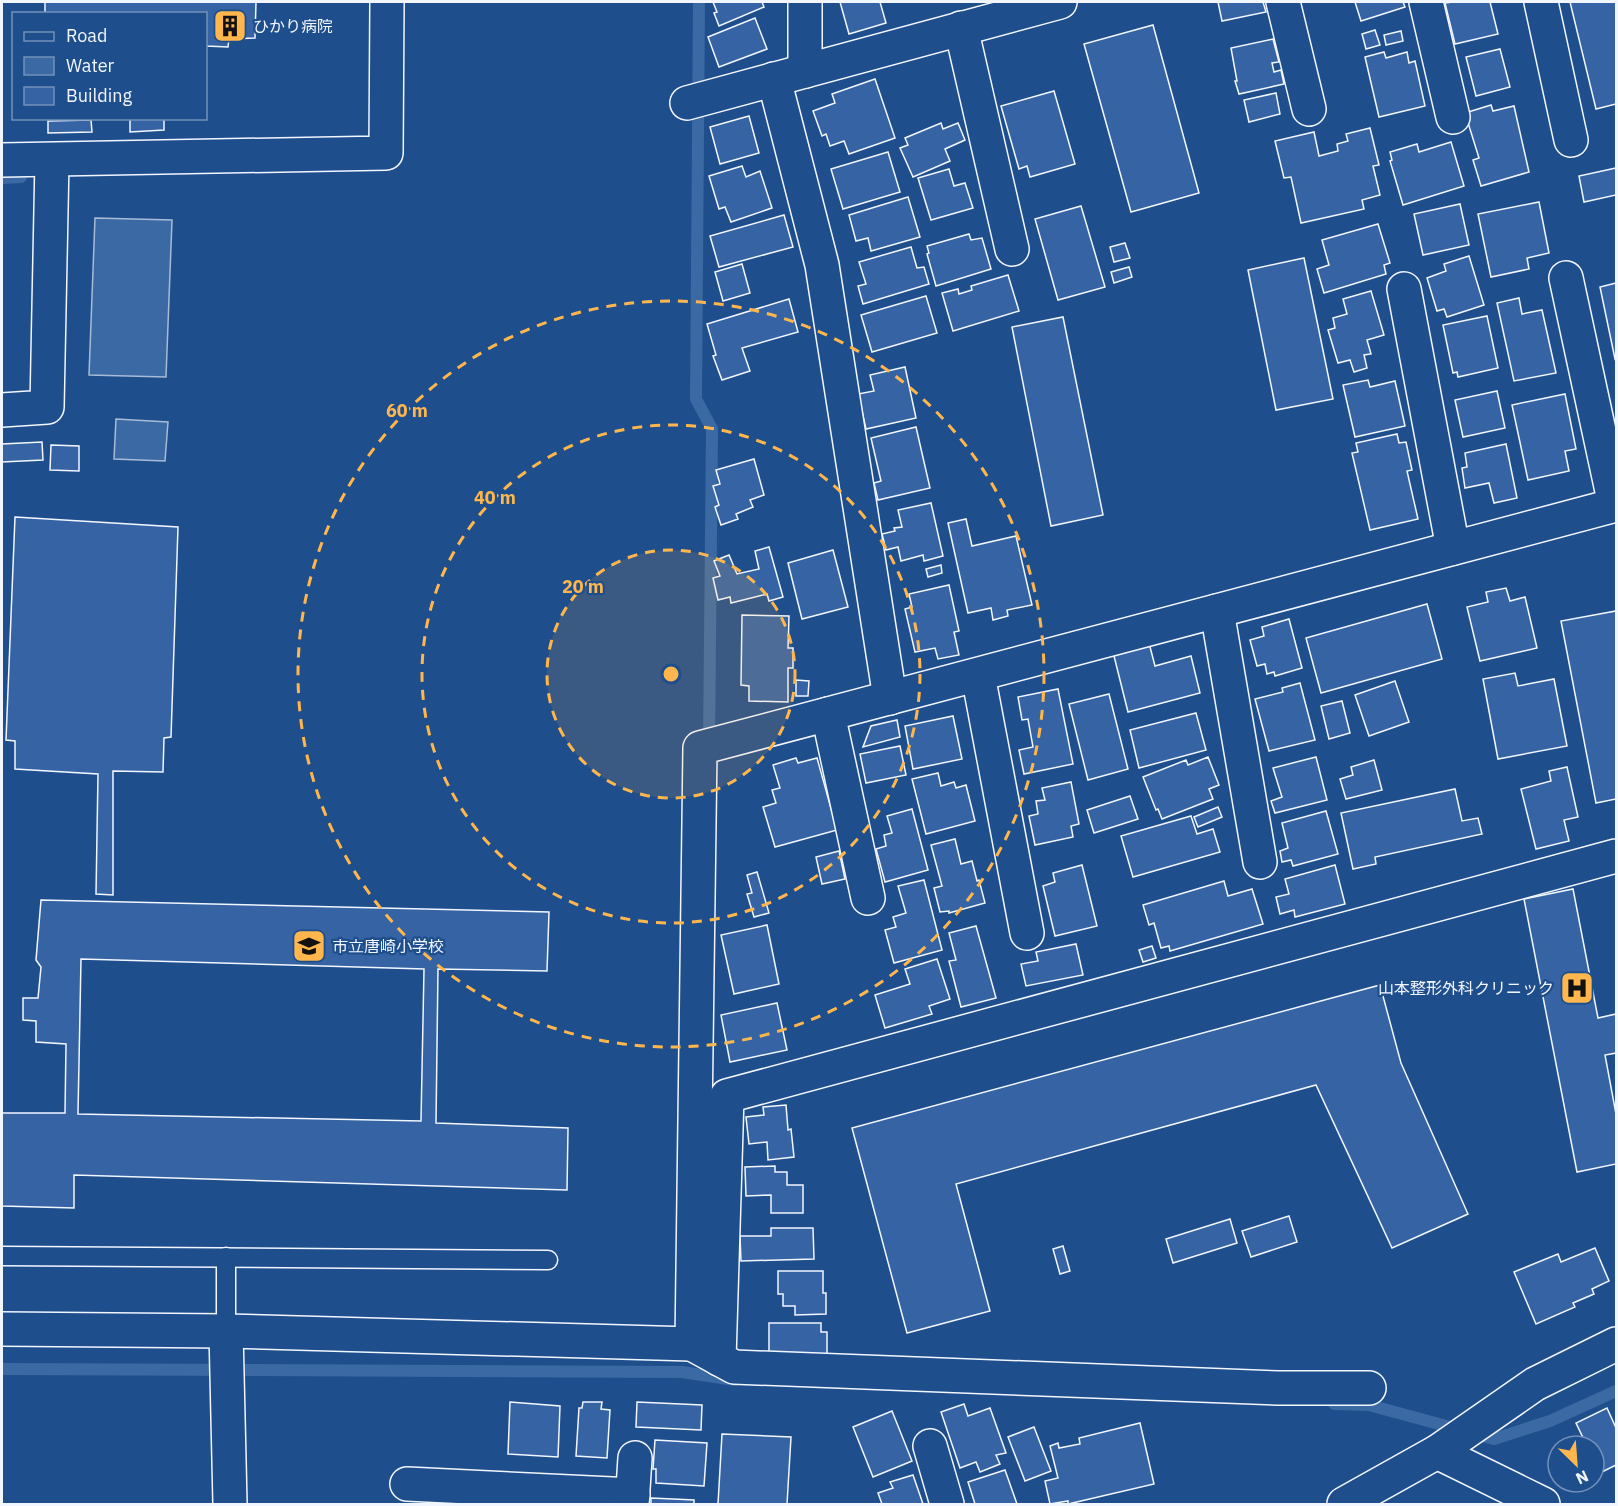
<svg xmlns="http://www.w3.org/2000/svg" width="1618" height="1506" font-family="'IBM Plex Sans','Noto Sans JP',sans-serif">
	<rect width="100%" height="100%" fill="#1f4e8c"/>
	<g fill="#3b69a3" stroke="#a8bbd7" stroke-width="1.5">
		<polygon points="95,218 172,220 166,377 89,375"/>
		<polygon points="116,419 168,422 165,461 114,459"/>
	</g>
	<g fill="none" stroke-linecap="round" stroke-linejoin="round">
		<g stroke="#3b69a3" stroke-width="12">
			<polyline points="699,2 696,399 712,429 709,744"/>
			<polyline points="2,178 21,177"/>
			<polyline points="2,1369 682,1372 735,1380"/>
			<polyline points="1334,1404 1369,1405 1494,1439 1550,1421 1616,1391"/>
		</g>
	</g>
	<g fill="#3563a3" stroke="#f2f6ff" stroke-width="1.5" fill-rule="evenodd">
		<polygon points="45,2 256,2 255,38 229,39 228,47 206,46 206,14 45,14"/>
		<polygon points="713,2 762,2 764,7 719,26 714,13 717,12"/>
		<polygon points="840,2 880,2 886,23 849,34"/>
		<polygon points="1218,2 1263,2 1266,12 1222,21"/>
		<polygon points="1355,2 1403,2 1405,7 1361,21"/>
		<polygon points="1453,2 1490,2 1498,34 1455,44 1445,3"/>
		<polygon points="1570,2 1616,2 1616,104 1596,109"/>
		<polygon points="755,18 767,49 719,67 708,37"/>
		<polygon points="1153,25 1199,193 1131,212 1084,44"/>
		<polygon points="1375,30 1380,45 1366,49 1362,34"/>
		<polygon points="1401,31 1403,41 1386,45 1384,35"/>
		<polygon points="1273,39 1279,62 1272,63 1274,72 1281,70 1284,84 1239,94 1235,81 1237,81 1231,48"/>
		<polygon points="1500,49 1510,87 1476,96 1466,57"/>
		<polygon points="1384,52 1386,58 1407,52 1409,63 1415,61 1425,106 1379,117 1365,57"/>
		<polygon points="875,79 895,138 849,154 844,141 830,146 826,134 822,136 813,111 835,103 832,94"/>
		<polygon points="1054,91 1075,164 1030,177 1027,166 1019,169 1001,106"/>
		<polygon points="1276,93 1280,114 1249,122 1244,100"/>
		<polygon points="1491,105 1493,111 1514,106 1529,172 1481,186 1473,160 1479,158 1465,113"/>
		<polygon points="749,116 759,153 720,164 710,127"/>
		<polygon points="130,118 164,118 164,130 130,132"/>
		<polygon points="91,120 92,132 48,133 48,121"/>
		<polygon points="941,123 943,129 958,123 965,140 945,149 950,161 913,177 900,148 908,145 905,138"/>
		<polygon points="1370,128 1379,165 1373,166 1380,195 1362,200 1364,209 1301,223 1291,177 1284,178 1275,141 1314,132 1319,156 1338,151 1337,144 1348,141 1346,134"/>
		<polygon points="1451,142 1464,186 1403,205 1390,161 1392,160 1390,152 1417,144 1419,152"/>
		<polygon points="888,152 900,192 843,209 831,169"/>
		<polygon points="742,166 746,177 760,171 772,208 731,222 725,207 719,209 709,176"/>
		<polygon points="1616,168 1616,195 1584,202 1579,176"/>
		<polygon points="949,169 954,186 965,183 973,208 931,220 918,178"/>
		<polygon points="908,197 920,237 871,251 868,238 856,241 849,215"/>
		<polygon points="1539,202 1549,253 1527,258 1529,269 1491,277 1478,214"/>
		<polygon points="1460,204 1469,245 1423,255 1414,214"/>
		<polygon points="1081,206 1105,287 1058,300 1035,219"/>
		<polygon points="784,215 793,247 719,267 710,236"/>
		<polygon points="1378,224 1390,263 1384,265 1386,274 1324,293 1317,269 1329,265 1322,240"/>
		<polygon points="969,234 971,240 982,238 991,269 936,286 927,254 929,253 927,246"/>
		<polygon points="1125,243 1130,258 1114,262 1110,247"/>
		<polygon points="911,247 917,268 924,267 929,284 863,304 858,286 866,284 859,262"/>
		<polygon points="1469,256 1484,305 1447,317 1444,309 1437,311 1427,278 1446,271 1444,264"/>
		<polygon points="1304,258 1333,399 1276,410 1248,270"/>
		<polygon points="742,264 750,293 723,301 715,272"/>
		<polygon points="1129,267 1132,277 1114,283 1111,272"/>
		<polygon points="1008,275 1019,311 953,331 942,293 958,289 959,294 972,290 971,286"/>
		<polygon points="1616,283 1616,358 1615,359 1600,287"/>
		<polygon points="1371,291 1384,335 1367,340 1371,354 1364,355 1367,368 1354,372 1350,360 1338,363 1328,330 1335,328 1333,318 1347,314 1343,299"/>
		<polygon points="926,296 937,333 872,352 861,315"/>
		<polygon points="1519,298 1522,314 1542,310 1556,373 1514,381 1497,303"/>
		<polygon points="789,299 798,332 742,348 750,371 722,380 713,356 716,355 707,324"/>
		<polygon points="1487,316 1498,368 1458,377 1457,372 1453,373 1443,325"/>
		<polygon points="1063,317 1103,515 1051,526 1012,327"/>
		<polygon points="905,367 916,418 866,429 858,394 874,391 870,375"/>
		<polygon points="1368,380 1370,387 1395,381 1405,426 1355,437 1343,385"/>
		<polygon points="1497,391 1505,428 1463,437 1455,400"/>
		<polygon points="1565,394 1576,449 1565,451 1569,471 1528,480 1512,405"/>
		<polygon points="916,427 930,488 878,500 874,483 881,481 871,438"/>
		<polygon points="1397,434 1399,443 1406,442 1412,470 1407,471 1418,519 1370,530 1352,453 1358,452 1356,443"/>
		<polygon points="42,442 43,460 2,462 2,444"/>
		<polygon points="1506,444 1517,498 1494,503 1489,483 1465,488 1462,468 1467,467 1465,453"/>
		<polygon points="51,445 79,446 79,471 50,470"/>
		<polygon points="754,459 764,495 750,500 753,507 736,514 738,519 721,525 715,507 719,505 713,486 720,484 716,470"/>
		<polygon points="931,503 943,556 924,561 923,555 901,561 898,547 886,550 882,534 895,531 894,528 902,527 898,510"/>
		<polygon points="15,517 178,527 171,737 164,738 163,772 113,771 113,895 96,894 98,774 15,769 15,741 6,740"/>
		<polygon points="966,519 972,546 1016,536 1032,605 1007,610 1008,616 993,620 991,608 968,613 948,523"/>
		<polygon points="769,547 783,597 769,601 767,594 731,603 730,597 718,600 713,578 720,576 714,561 729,555 737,574 759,569 755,551"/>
		<polygon points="833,550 848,607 802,619 788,563"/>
		<polygon points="941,565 942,573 928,577 926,569"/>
		<polygon points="949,585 959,631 954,632 959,655 938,659 935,648 915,652 905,609 912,607 909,594"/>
		<polygon points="1506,588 1510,601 1525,597 1537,648 1480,661 1467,607 1488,602 1486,592"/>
		<polygon points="1427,604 1442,659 1321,693 1306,638"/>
		<polygon points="1616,611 1616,799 1596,803 1561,621"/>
		<polygon points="742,615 789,616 788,648 793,648 793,668 788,668 788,702 749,701 749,686 741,685"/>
		<polygon points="1289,619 1302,668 1275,676 1274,672 1267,674 1265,664 1257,666 1250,640 1264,636 1262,627"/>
		<polygon points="1149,643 1155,666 1191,656 1200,693 1128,712 1113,652"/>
		<polygon points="1515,673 1518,686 1554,679 1567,746 1498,759 1483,679"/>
		<polygon points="796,680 809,681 808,696 796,696"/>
		<polygon points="1395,681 1409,722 1369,736 1355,695"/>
		<polygon points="1300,683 1315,740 1269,751 1255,699 1283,692 1282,688"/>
		<polygon points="1058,689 1073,764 1024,774 1019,750 1033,747 1028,719 1022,720 1018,697"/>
		<polygon points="1109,694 1128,769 1088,780 1069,704"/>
		<polygon points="1342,701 1350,733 1329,739 1321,706"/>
		<polygon points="1196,713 1206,750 1139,768 1130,730"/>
		<polygon points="953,716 962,759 913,769 905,726"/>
		<polygon points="897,720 900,737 863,747 871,726"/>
		<polygon points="900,746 906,775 866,783 860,754"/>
		<polygon points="1208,757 1219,785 1209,789 1213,799 1162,819 1158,809 1156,810 1143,777 1186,760 1188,765"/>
		<polygon points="1316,757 1327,800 1275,813 1271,801 1282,797 1273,768"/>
		<polygon points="796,758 798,763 817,758 837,830 775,847 763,807 776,803 772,790 780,788 773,765"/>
		<polygon points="1374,760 1382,790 1346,799 1340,779 1353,775 1351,767"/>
		<polygon points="1567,767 1578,817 1564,820 1569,841 1536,849 1521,789 1551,781 1549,771"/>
		<polygon points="938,773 941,786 954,782 956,788 966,785 975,821 926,834 912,779"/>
		<polygon points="1071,782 1079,824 1071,826 1073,837 1035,845 1029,816 1038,814 1036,801 1045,800 1042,788"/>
		<polygon points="1455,789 1462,821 1478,818 1482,834 1375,857 1376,864 1353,869 1341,813"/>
		<polygon points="1130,796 1138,819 1094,833 1087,810"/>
		<polygon points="1218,807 1222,817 1198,827 1194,817"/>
		<polygon points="912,809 928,870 885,882 876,849 886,846 884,835 892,833 887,816"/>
		<polygon points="1326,811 1338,854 1293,866 1291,860 1282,862 1280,851 1288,848 1282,823"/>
		<polygon points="1191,816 1197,834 1213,829 1220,852 1133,877 1121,836"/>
		<polygon points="955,839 961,864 972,861 977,881 979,880 985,903 949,913 949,911 940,912 934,888 942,886 931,845"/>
		<polygon points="839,851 845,879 822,884 816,857"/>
		<polygon points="1082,865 1097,926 1055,936 1043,886 1055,882 1053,873"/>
		<polygon points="1335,865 1345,904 1295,917 1294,910 1280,914 1276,897 1289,894 1285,879"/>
		<polygon points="757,872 769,913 754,917 747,894 752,893 747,875"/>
		<polygon points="924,880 942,950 894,963 885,930 896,927 893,917 906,913 898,886"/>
		<polygon points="1224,881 1228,896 1252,889 1263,924 1170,951 1169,946 1161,948 1154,923 1149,925 1143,905"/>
		<polygon points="1573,889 1598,1018 1616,1014 1616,1053 1605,1055 1616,1114 1616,1164 1577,1172 1524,899"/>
		<path d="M 41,900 L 549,912 L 547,971 L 438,969 L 436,1123 L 568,1128 L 567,1190 L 74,1175 L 74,1208 L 2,1206 L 2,1113 L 65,1113 L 66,1044 L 36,1042 L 36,1021 L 23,1020 L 23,998 L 38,998 L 41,967 L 36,960 ZM 81,959 L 424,969 L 421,1121 L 78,1114 Z"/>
		<polygon points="767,925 779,984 734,994 721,935"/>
		<polygon points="976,926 996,998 961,1007 949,961 956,960 949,933"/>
		<polygon points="1076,944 1083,975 1026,986 1021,964 1038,961 1036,952"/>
		<polygon points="1152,946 1156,958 1143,962 1139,950"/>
		<polygon points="937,959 950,999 929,1006 932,1014 885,1028 875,995 910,984 905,969"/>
		<polygon points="1380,985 1401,1063 1468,1214 1392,1248 1316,1085 956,1184 990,1311 907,1333 852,1128"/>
		<polygon points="777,1003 787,1050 730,1062 721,1015"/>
		<polygon points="786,1105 788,1130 791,1129 794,1157 768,1160 767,1142 749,1144 746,1117 764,1115 763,1107"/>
		<polygon points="775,1166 775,1172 787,1172 787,1185 803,1185 803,1213 771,1213 771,1195 746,1196 745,1167"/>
		<polygon points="1289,1216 1297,1242 1251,1257 1242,1231"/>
		<polygon points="1230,1219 1237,1243 1173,1263 1166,1239"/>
		<polygon points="771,1228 813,1228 814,1259 741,1261 740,1236 771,1236"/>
		<polygon points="1063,1246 1070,1271 1060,1274 1053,1249"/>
		<polygon points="1595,1248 1609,1281 1592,1289 1594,1294 1573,1303 1575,1307 1536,1324 1514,1272 1558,1254 1561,1262"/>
		<polygon points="778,1271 823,1271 823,1293 826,1293 826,1314 795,1315 795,1306 783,1306 783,1294 778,1294"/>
		<polygon points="769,1323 821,1323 821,1332 827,1332 827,1354 769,1355"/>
		<polygon points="510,1402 560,1406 558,1457 508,1454"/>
		<polygon points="583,1402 602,1402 601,1409 610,1410 607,1458 576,1456 579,1408 582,1408"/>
		<polygon points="637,1402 702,1405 701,1430 636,1427"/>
		<polygon points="964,1404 968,1416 990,1408 1006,1453 996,1455 1000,1464 980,1472 976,1462 960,1468 941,1412"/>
		<polygon points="1607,1408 1616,1428 1616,1465 1600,1473 1594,1461 1594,1446 1587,1446 1576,1423"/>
		<polygon points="892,1411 912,1461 873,1477 853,1427"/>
		<polygon points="1140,1423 1154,1484 1068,1504 1068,1501 1050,1504 1045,1481 1058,1478 1050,1446 1058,1443 1059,1448 1080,1444 1079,1438"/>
		<polygon points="1034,1427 1051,1471 1025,1481 1008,1437"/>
		<polygon points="722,1434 791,1437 787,1504 718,1504"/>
		<polygon points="655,1440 707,1443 704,1486 656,1483 656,1469 653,1469"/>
		<polygon points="1005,1470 1017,1504 975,1504 968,1482"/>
		<polygon points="913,1475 923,1504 882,1504 878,1493 893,1488 890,1482"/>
		<polygon points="651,1498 694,1500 694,1504 651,1504"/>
	</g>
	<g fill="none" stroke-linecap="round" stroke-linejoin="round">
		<g stroke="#f2f6ff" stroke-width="21">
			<g id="lane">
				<polyline points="2,1256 548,1260"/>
				<polyline points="226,1331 226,1257"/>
			</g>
		</g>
		<g stroke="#f2f6ff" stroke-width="36">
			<g id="street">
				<polyline points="805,2 805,71"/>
				<polyline points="1283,2 1309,109"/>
				<polyline points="1426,2 1453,117"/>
				<polyline points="1541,2 1571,140"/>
				<polyline points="961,28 1012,249"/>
				<polyline points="774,79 822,265 890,698"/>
				<polyline points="687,103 1060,2"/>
				<polyline points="2,160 386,153 387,2"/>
				<polyline points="1566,278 1615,505"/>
				<polyline points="1404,289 1453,548"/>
				<polyline points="2,410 47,407 52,160"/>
				<polyline points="1217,611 1260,862"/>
				<polyline points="978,675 1027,933"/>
				<polyline points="828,714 868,898"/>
				<polyline points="2,1329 226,1331 692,1344"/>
				<polyline points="226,1331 230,1504"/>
				<polyline points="719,1359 727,1096 1616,856"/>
				<polyline points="1369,1388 1278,1388 734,1367 692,1344 700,748 1616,505"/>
				<polyline points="930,1446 947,1504"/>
				<polyline points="1437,1452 1543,1504"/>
				<polyline points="407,1484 633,1495"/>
				<polyline points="632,1504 635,1458"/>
			</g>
		</g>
		<g stroke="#f2f6ff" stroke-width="36">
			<polyline id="secondary" points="1344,1504 1437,1452 1535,1384 1616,1344"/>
		</g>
		<use href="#lane" stroke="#1f4e8c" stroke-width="18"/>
		<use href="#street" stroke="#1f4e8c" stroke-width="33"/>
		<use href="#secondary" stroke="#1f4e8c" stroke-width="33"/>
	</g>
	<circle cx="671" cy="674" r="124" fill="#ffb74d" fill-opacity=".12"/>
	<g fill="none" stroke="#ffb74d" stroke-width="3" stroke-dasharray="10 8">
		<circle cx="671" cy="674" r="124"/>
		<circle cx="671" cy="674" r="249"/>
		<circle cx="671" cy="674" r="373"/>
	</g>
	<defs>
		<g id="building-square" transform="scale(1.725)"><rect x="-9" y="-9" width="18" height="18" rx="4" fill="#ffb74d" stroke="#1f4e8c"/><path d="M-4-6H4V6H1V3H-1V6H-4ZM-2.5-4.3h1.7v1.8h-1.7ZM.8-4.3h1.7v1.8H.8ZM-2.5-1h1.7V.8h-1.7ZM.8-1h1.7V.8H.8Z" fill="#111"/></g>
		<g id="school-square" transform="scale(1.725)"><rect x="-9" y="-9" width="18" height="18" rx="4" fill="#ffb74d" stroke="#1f4e8c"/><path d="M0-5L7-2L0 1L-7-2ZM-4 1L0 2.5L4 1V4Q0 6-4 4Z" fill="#111"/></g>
		<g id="hospital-square" transform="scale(1.725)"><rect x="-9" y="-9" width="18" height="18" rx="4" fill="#ffb74d" stroke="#1f4e8c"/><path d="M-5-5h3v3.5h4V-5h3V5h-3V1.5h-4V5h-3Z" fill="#111"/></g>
	</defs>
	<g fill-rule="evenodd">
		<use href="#building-square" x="230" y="26"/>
		<use href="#school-square" x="309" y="946"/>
		<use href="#hospital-square" x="1577" y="988"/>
	</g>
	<g text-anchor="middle" stroke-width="4.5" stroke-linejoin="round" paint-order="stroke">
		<g font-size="16" fill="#f2f6ff" stroke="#1f4e8c" text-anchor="start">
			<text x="253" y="32">ひかり病院</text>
			<text x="332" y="952">市立唐崎小学校</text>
			<text x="1554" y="994" text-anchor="end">山本整形外科クリニック</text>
		</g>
	</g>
	<circle cx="671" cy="674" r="9" fill="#ffb74d" stroke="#1f4e8c" stroke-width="3"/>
	<g font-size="18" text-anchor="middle" font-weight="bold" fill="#ffb74d" stroke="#1f4e8c" stroke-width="4.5" stroke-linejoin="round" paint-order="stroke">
		<text x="407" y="417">60 m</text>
		<text x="495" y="504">40 m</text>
		<text x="583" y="593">20 m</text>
	</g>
	<rect width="1618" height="1506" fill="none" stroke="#f2f6ff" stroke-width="6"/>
	<rect x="12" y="12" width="195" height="108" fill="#1f4e8c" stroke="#7391ba" stroke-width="1.5"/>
	<rect x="24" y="32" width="30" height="9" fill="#1f4e8c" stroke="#7391ba" stroke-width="1.5"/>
	<text x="66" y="42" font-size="18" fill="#f2f6ff">Road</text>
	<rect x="24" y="57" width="30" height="18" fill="#3b69a3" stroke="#7391ba" stroke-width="1.5"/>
	<text x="66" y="72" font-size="18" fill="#f2f6ff">Water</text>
	<rect x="24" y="87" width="30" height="18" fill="#3563a3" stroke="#7391ba" stroke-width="1.5"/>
	<text x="66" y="102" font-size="18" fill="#f2f6ff">Building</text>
	<g transform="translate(1576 1464) rotate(155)"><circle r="28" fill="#1f4e8c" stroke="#7391ba" stroke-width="1.5"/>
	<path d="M0-4.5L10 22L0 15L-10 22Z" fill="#ffb74d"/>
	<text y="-9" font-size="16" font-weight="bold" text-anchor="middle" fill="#f2f6ff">N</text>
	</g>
</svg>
